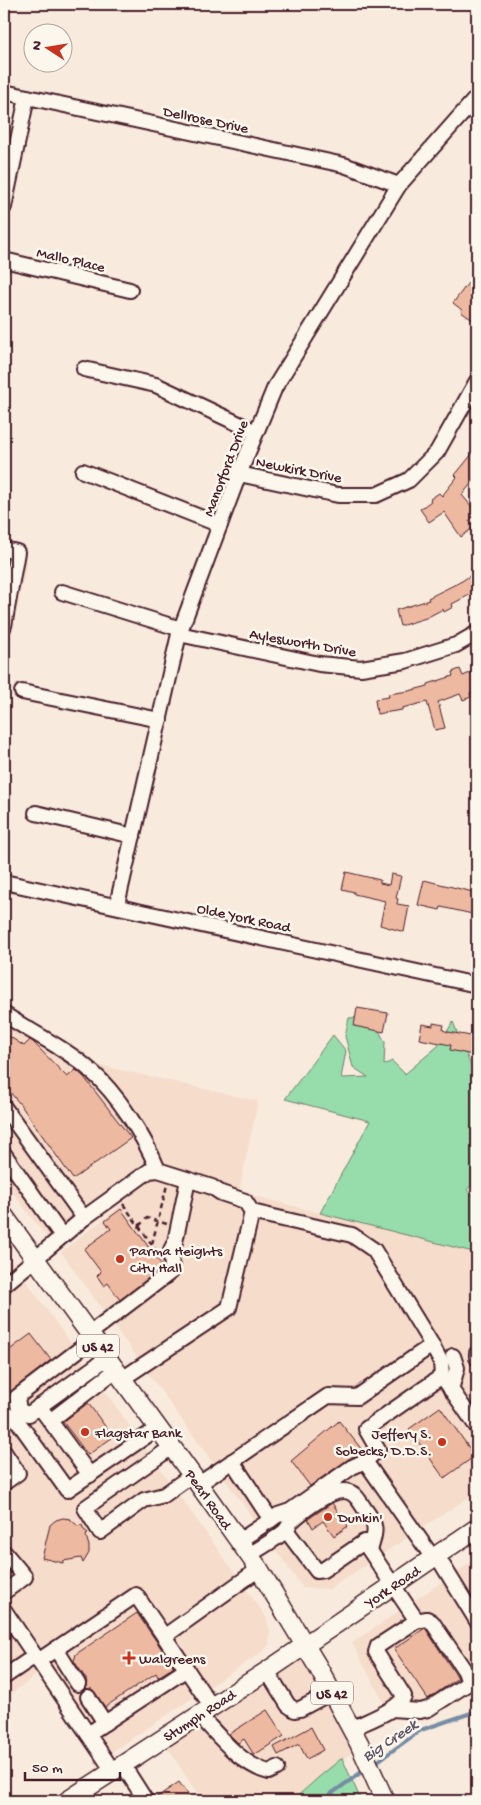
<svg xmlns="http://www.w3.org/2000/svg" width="481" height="1805" font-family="'Gochi Hand',sans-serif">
	<rect width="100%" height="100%" fill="#f8ebdd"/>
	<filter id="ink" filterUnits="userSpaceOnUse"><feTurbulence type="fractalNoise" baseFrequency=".02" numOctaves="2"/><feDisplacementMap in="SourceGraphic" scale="10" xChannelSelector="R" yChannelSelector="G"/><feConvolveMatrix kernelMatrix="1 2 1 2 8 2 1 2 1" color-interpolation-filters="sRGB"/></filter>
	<g filter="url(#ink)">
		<g fill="#f5dccb">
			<polygon points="4,544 9,545 27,561 4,672"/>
			<polygon points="4,1008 98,1065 258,1101 239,1192 477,1253 477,1492 329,1589 303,1588 61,1252 138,1192 56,1250 4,1181"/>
			<polygon points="4,1250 266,1617 270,1631 269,1645 263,1651 95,1763 94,1755 39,1673 4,1699"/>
			<polygon points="477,1558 477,1685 423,1719 392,1718 352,1643"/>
			<polygon points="304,1656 355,1750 319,1777 292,1801 202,1801 166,1745"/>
		</g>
		<g fill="#96ddab" stroke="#707e6b">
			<polygon points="371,1016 385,1042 384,1065 392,1061 405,1074 438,1046 453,1022 473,1071 471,1083 477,1088 477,1179 467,1190 477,1198 477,1253 320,1213 370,1121 285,1099 333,1035 346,1051 341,1078 368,1077 353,1067 345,1036 349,1018"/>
			<polygon points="342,1758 361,1800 368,1797 370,1801 292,1801 319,1777"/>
		</g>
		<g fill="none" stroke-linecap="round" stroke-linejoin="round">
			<g stroke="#768ca4" stroke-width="4">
				<polyline points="374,1764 421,1730 477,1711"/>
				<polyline points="321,1801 366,1769"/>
			</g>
		</g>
		<g fill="#eeb9a1" stroke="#4a1f2b">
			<polygon points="468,283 477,290 477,323 461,312 462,310 453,303"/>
			<polygon points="477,448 477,476 462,495 477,513 469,521 474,527 461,537 444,512 429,522 420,509 431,501 430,499 439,493 442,496 457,477 455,475"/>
			<polygon points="477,571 477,591 452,604 453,607 444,612 443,609 426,618 400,626 396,610 429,600 428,598 462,581"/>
			<polygon points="460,669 463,676 472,672 477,685 477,691 470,693 471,697 463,700 460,694 438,702 445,728 435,730 427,702 402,708 402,710 377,714 375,699 389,697 388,694 409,691 428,686 428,684 453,676 452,672"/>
			<polygon points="346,872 380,880 380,883 389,885 391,874 401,876 396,898 398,899 397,904 409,906 404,932 380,925 385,901 354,894 354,892 342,889"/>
			<polygon points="424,880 477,893 477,915 441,907 440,910 418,905"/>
			<polygon points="357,1008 388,1013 384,1032 354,1026"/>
			<polygon points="433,1023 444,1025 443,1030 448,1032 477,1037 477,1056 450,1050 451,1045 419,1039 422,1024 433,1026"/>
			<polygon points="4,1033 24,1046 30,1040 33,1042 67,1077 76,1070 84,1077 131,1138 73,1179 20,1104 4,1085"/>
			<polygon points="121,1209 163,1267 120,1300 108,1283 104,1286 97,1276 101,1272 84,1249 111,1229 105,1221"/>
			<polygon points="31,1334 51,1360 10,1392 4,1383 4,1354"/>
			<polygon points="88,1403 113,1437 88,1455 63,1422"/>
			<polygon points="440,1407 475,1456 444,1478 409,1429"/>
			<polygon points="339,1421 363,1451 347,1460 310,1486 291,1461"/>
			<polygon points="332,1503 348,1526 334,1536 323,1521 313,1528 308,1519"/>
			<polygon points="63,1518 70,1519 78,1526 82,1525 84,1530 88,1533 86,1536 89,1546 89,1553 83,1563 81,1558 63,1561 63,1563 42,1558 50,1525 56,1520"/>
			<polygon points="137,1613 174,1667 158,1677 156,1673 105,1707 92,1689 85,1689 87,1684 86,1679 74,1661 76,1654"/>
			<polygon points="425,1628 458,1678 428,1699 394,1649"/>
			<polygon points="267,1710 284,1736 254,1755 244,1739 238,1743 229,1734"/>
			<polygon points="311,1727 323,1750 307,1759 299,1744 278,1755 274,1747"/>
			<polygon points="179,1782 193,1801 155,1801 154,1799"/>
		</g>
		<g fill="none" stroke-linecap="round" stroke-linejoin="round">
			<g stroke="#4a1f2b" stroke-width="18">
				<g id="minor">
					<polyline points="4,92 344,165 399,185"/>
					<polyline points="4,207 27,97"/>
					<polyline points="4,260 130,290"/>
					<polyline points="84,369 156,385 256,432"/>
					<polyline points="83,471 220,525"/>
					<polyline points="239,474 338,495 376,495 409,480 437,452 477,381"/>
					<polyline points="4,549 17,552 4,626"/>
					<polyline points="62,592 181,629"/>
					<polyline points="179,634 319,664 361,668 405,661 456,645 477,633"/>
					<polyline points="22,692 160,720"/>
					<polyline points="36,813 133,836"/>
					<polyline points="4,882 477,985"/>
					<polyline points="117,905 179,634 239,474 275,387 399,185 477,97"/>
					<path d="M 4,1014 C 32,1033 64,1047 90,1070 C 118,1094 144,1136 158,1170"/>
					<polyline points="4,1107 84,1218"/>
					<polyline points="4,1154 62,1236"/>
					<polyline points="4,1285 84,1218 149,1171 158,1170 212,1187 221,1193 245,1201 252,1212"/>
					<polyline points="89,1334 172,1271 171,1250 175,1242 188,1180"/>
					<polyline points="432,1345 441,1362 442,1376"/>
					<polyline points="477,1353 477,1358"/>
					<polyline points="122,1379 229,1308 252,1212 352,1235 374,1250 432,1345 357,1397 328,1396 199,1484"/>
					<polyline points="451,1390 457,1368 453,1356"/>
					<polyline points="39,1406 90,1475"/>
					<polyline points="19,1411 17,1397 93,1339"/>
					<polyline points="19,1411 29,1414 107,1358"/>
					<polyline points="14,1416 67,1490 158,1428"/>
					<polyline points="50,1421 116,1370"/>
					<polyline points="172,1447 85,1508 100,1532 144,1500 164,1495 192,1475"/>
					<polyline points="4,1452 18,1473 4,1483"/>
					<polyline points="232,1461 271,1520"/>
					<path d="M 286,1530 L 317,1571 L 323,1570 L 364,1542 L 415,1618 L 415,1621 L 413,1623 L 378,1646 L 376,1652 L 404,1696 C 400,1710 364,1722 351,1729"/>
					<polyline points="239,1541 278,1515 290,1511 352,1467 365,1461"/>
					<polyline points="4,1552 25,1577 4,1592"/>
					<path d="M 249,1555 C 260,1548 273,1541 284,1532 C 288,1529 289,1523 293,1520 C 304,1510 334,1486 349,1492 C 356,1494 360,1502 364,1508 C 377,1525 377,1530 370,1550"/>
					<polyline points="437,1556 477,1621"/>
					<polyline points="433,1558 365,1461 378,1450 366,1429 442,1376 477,1427"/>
					<polyline points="4,1610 113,1771"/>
					<polyline points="165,1636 259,1569"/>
					<polyline points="56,1649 78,1684"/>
					<polyline points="38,1661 136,1595 212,1707"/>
					<polyline points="267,1671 288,1705 295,1710 300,1709 332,1692"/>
					<polyline points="4,1677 35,1656"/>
					<polyline points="88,1697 105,1723"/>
					<polyline points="392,1709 420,1711 428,1709 467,1684 468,1680 465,1671 432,1622 427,1619 415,1621"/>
					<path d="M 199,1715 C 219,1736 241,1765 269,1772 L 277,1768"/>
					<polyline points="88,1734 187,1669"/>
					<polyline points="123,1765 146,1801"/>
				</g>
			</g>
			<g stroke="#4a1f2b" stroke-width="21">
				<g id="major">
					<polyline points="4,1216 192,1475 259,1569 318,1667 359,1743 385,1801"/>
					<polyline points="67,1801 267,1671 477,1528"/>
				</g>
			</g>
			<g stroke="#4a1f2b" stroke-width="2.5" stroke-dasharray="5 4" stroke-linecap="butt">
				<polyline points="123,1204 158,1253"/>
				<polyline points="139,1226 147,1218 167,1224"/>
				<polyline points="152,1244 167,1185"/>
			</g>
			<use href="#minor" stroke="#fbf7ec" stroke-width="14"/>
			<use href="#major" stroke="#fbf7ec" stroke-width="18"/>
		</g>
	</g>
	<g fill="#c8321e" stroke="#fbf7ec" stroke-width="2">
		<circle cx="120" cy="1259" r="5"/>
		<circle cx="85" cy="1432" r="5"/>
		<circle cx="442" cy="1442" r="5"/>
		<circle cx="328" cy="1517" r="5"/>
		<path d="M126.5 1650.5h5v5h5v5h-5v5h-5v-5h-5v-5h5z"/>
	</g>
	<g text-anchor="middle" stroke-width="5" stroke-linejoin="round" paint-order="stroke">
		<g fill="#fbf7ec" stroke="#7f6065" stroke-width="1">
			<rect x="77" y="1334.5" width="42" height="23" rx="4"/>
			<rect x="311" y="1681.5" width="42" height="23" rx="4"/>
		</g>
		<g font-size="14" font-weight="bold" fill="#4a1f2b">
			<text x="98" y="1351">US 42</text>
			<text x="332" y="1698">US 42</text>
		</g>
		<g font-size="15" fill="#4a1f2b" stroke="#fbf7ec">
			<text transform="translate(206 119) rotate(12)" y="5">Dellrose Drive</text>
			<text transform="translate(71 259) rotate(13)" y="5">Mallo Place</text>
			<text transform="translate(225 468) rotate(-69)" y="5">Manorford Drive</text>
			<text transform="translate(299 469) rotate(11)" y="5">Newkirk Drive</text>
			<text transform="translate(303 642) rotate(10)" y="5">Aylesworth Drive</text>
			<text transform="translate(244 917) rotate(12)" y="5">Olde York Road</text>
			<text transform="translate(209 1499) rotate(55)" y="5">Pearl Road</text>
			<text transform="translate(392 1586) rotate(-34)" y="5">York Road</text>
			<text transform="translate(199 1715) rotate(-33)" y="5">Stumph Road</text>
		</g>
		<g font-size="15" fill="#4a1f2b" stroke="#fbf7ec" text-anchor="start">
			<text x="130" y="1255">Parma Heights<tspan x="130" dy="17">City Hall</tspan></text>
			<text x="95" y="1437">Flagstar Bank</text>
			<text x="432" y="1438" text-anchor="end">Jeffery S.<tspan x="432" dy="17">Sobecks, D.D.S.</tspan></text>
			<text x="338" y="1522">Dunkin'</text>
			<text x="139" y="1663">Walgreens</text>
		</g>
		<g font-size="16" font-style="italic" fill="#605567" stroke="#fbf7ec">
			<text transform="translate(389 1739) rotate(-34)" y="6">Big Creek</text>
		</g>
	</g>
	<rect width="481" height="1805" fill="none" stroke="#fbf7ec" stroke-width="20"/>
	<rect x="10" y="10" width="461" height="1785" fill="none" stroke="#4a1f2b" stroke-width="2" filter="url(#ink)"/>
	<g transform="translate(48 48) rotate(282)"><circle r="24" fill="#fbf7ec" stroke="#b4a19f"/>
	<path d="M0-4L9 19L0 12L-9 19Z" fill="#c8321e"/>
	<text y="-8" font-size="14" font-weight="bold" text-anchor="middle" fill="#4a1f2b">N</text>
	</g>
	<path d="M25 1772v8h95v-8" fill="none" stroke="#4a1f2b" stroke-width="2.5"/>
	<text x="32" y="1772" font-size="15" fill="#4a1f2b" stroke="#fbf7ec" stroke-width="4" paint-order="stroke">50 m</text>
</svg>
